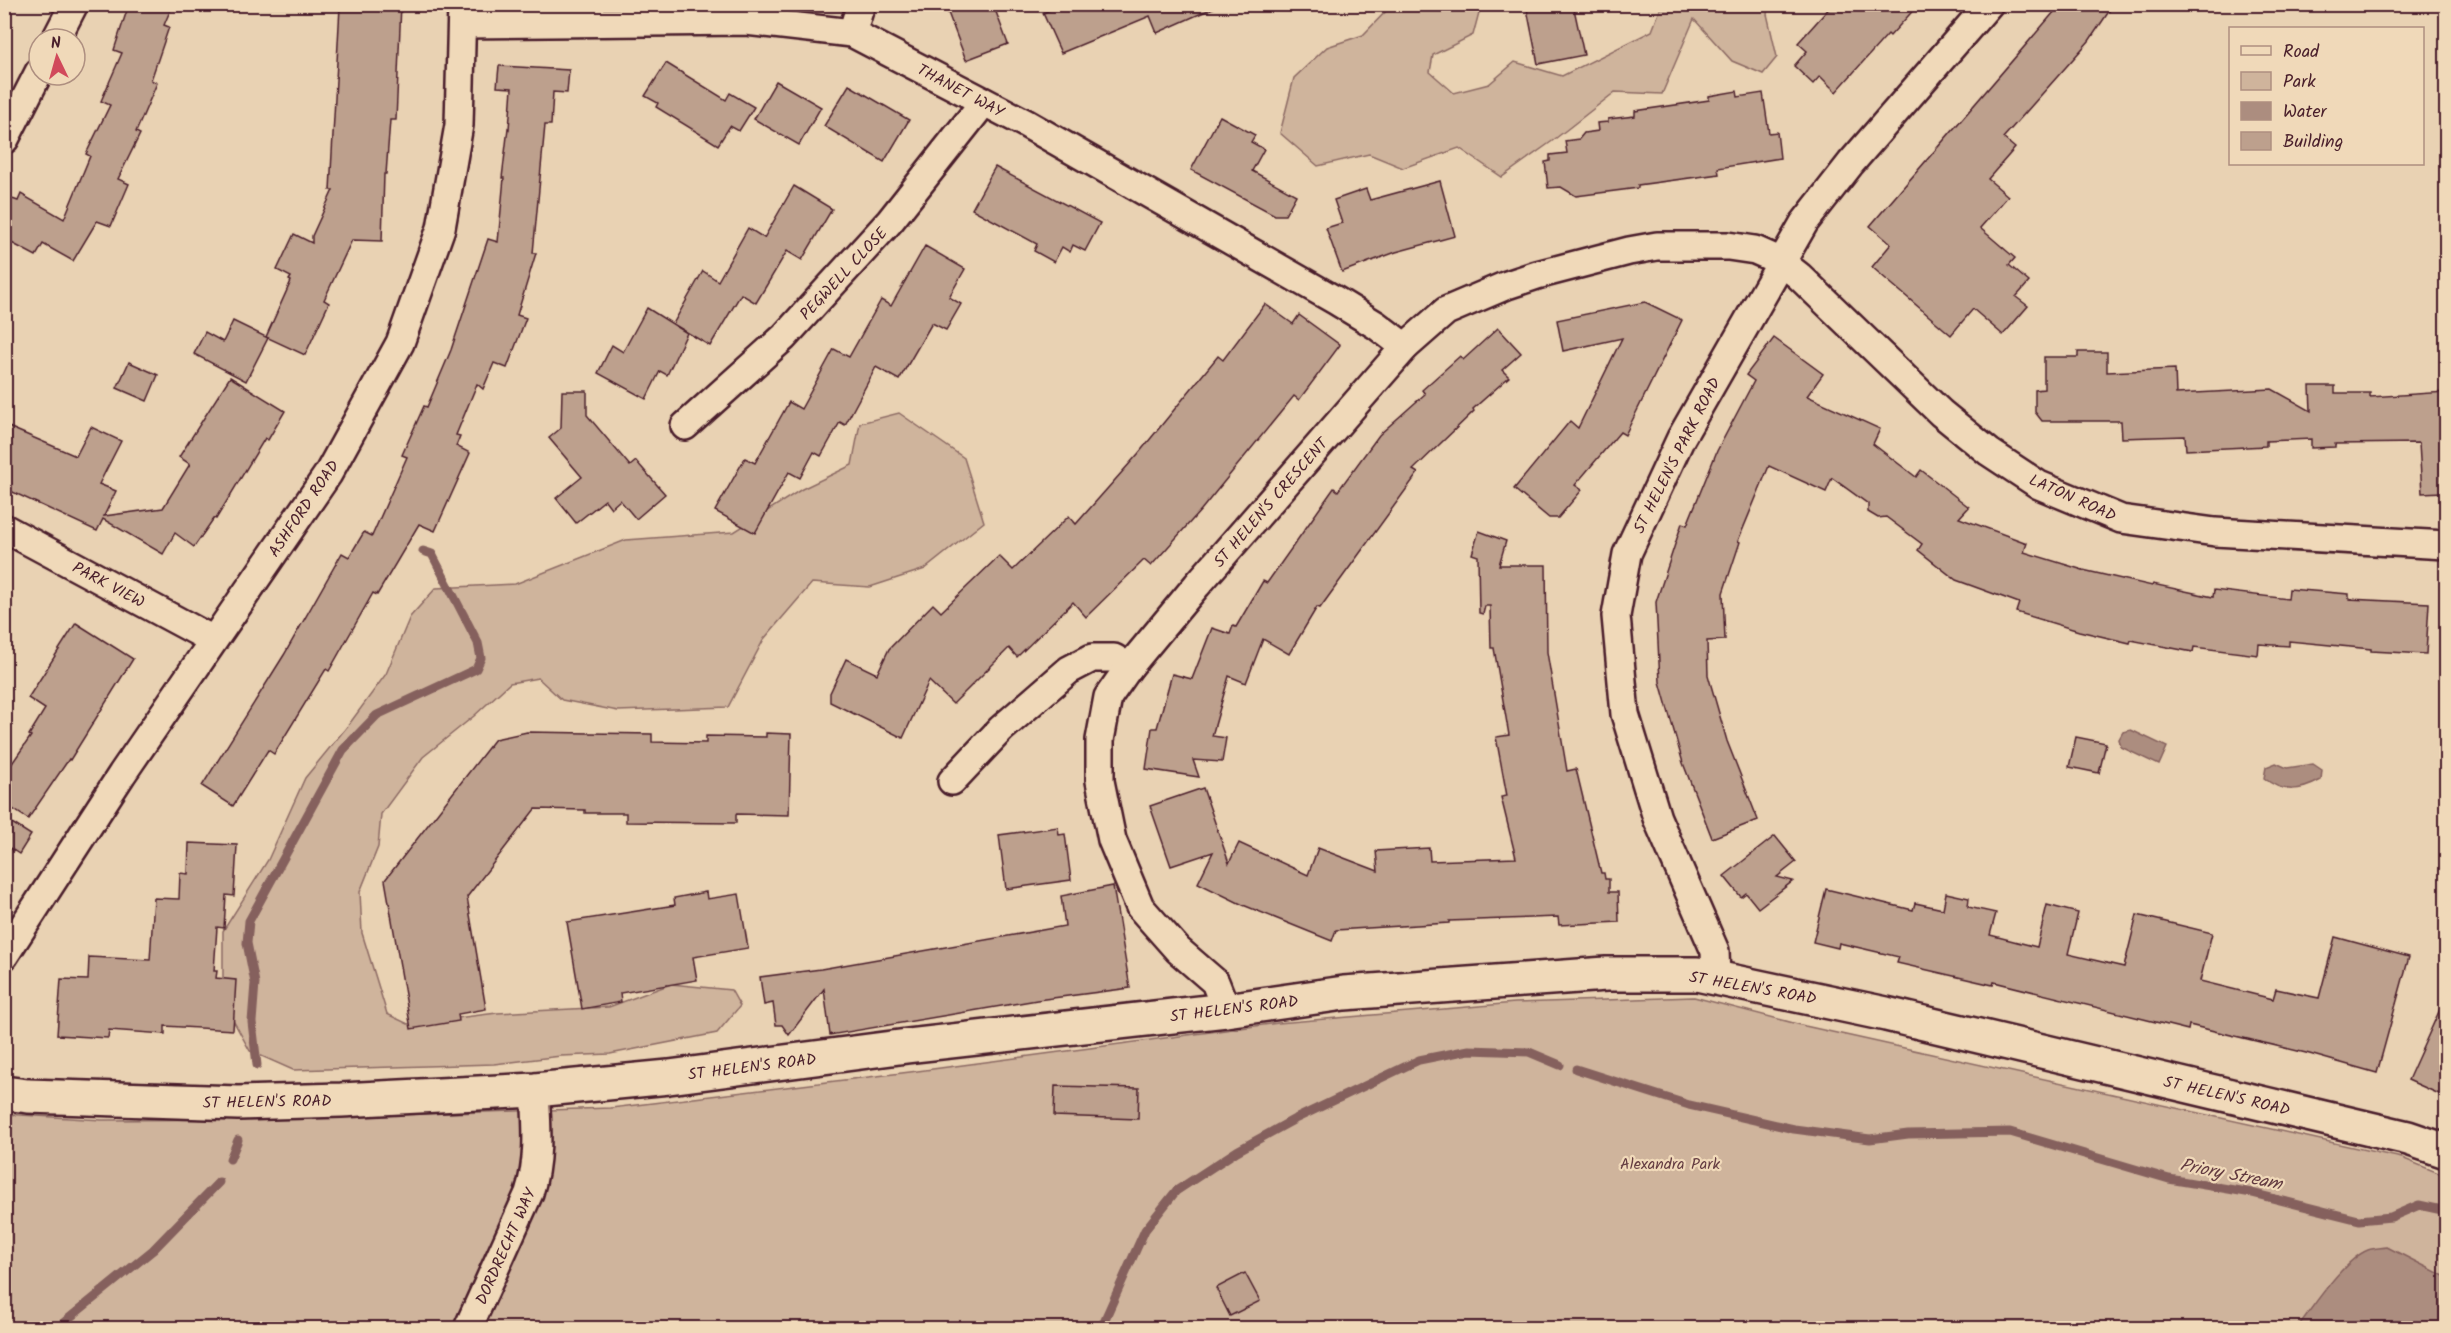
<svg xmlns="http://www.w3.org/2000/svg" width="2451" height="1333" font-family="Kalam,sans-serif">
	<rect width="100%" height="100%" fill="#e9d2b3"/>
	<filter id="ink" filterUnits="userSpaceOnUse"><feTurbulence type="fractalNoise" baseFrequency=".0167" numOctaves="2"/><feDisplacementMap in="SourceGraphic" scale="12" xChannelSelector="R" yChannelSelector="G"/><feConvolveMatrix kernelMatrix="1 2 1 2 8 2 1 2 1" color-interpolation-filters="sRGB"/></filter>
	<g filter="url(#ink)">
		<g fill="#cfb49c" stroke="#8c6a64" stroke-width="1.5">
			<polygon points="1392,5 1481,5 1473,35 1433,55 1430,72 1454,93 1489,84 1515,62 1562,76 1652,31 1662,5 1769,5 1767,14 1777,57 1763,74 1732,61 1694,19 1662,94 1615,92 1551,142 1502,177 1459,148 1403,168 1369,154 1318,166 1280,133 1294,78 1327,47 1363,35"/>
			<polygon points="899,413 964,458 984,522 925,569 870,587 812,583 764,639 728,707 618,711 562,700 538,678 510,683 474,716 423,757 381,814 378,847 360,892 362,933 387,1014 408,1024 497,1013 609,1007 671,984 731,990 740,1006 717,1033 610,1054 561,1056 494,1064 293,1070 250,1051 223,1002 223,931 268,860 305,778 350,723 386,674 410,617 436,588 515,584 626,540 734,532 802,489 852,465 860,423"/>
			<polygon points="1694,997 1805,1026 2402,1158 2446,1176 2446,1328 5,1328 4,1114 102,1120 253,1119 611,1108 910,1072 1278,1023 1515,1003"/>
		</g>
		<g fill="#ac8d7f" stroke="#85615d" stroke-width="1.5">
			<polygon points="2131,730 2167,747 2159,765 2121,747 2119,739 2123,732"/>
			<path d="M 2276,763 L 2287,768 L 2313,764 L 2322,770 L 2321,780 C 2301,791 2283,794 2264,778 L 2266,767 Z"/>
			<path d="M 2387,1247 L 2446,1277 L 2446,1328 L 2297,1328 C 2313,1307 2344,1259 2368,1250 C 2374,1248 2381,1248 2387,1247 Z"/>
		</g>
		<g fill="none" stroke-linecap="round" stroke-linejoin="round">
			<g stroke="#85615d" stroke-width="9">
				<polyline points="257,1065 252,1022 255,983 247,943 249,921 343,750 377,715 476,669 481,658 478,643 432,554 423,551"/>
				<polyline points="1576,1069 1689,1105 1794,1129 1870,1139 1908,1134 2010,1132 2169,1179 2252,1193 2359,1220 2391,1217 2419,1205 2442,1210 2446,1214"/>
				<polyline points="230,1159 238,1140"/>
				<polyline points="57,1328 153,1250 219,1182"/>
				<polyline points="1101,1328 1145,1230 1176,1191 1237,1151 1295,1119 1419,1060 1469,1050 1529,1052 1560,1065"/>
			</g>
		</g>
		<g fill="#bda08d" stroke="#4a1f2b" stroke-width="1.5">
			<polygon points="129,4 173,4 164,25 169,27 151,80 157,83 136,132 140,134 118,179 129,184 111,226 97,221 73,261 43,244 36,256 4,239 4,196 18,201 21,194 64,219 90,156 86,154 110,105 101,101 122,53 114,50"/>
			<polygon points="366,4 401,4 396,120 390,120 386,174 384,174 382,241 352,240 324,300 329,303 305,355 266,337 291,281 289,280 291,277 277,270 294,234 312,243 312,236 333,190 330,190 340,7 366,8"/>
			<polygon points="963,4 993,4 1008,44 966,60 947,10"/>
			<polygon points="1062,4 1222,4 1157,33 1150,16 1061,53 1043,13"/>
			<polygon points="1526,4 1573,4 1584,55 1538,64"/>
			<polygon points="1833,4 1919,4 1890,36 1888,34 1836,92 1820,76 1813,84 1794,66 1807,51 1798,43"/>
			<polygon points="2061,4 2114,4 2089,41 2003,138 2015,148 1988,179 2008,196 1980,228 2015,258 2009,265 2029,282 2016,297 2028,306 2003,335 1973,309 1951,335 1872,267 1891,244 1870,226"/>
			<polygon points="666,63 726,100 730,93 754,107 739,131 730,126 718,145 656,107 658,103 645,96"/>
			<polygon points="499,66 569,70 567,93 553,92 551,125 545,125 533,253 536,253 517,315 526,318 507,368 494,363 483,389 477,384 456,435 460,436 456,446 470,453 435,531 419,524 377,595 373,593 329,671 326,669 274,754 268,750 233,806 202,786 284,655 342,553 349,557 364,532 372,536 407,457 402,455 424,406 427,407 451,350 488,239 498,242 504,178 502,178 508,128 509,129 512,88 497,87"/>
			<polygon points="776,81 821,107 799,145 754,119"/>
			<polygon points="849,85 909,120 884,162 824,126"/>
			<polygon points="1737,91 1738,97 1763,93 1769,133 1777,132 1780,158 1718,168 1719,174 1638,185 1638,188 1576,196 1561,187 1548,188 1545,162 1550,161 1550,155 1567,153 1565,141 1579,139 1584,133 1598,131 1597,123 1608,122 1608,119 1635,116 1635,111 1709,100 1709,96"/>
			<polygon points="1220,116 1255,135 1251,142 1264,149 1252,171 1296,195 1285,215 1275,215 1191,170"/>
			<polygon points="995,167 1100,223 1085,251 1073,245 1070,252 1062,247 1054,262 1034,251 1037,244 972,209"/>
			<polygon points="1440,181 1455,236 1396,252 1342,272 1326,228 1342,223 1334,200 1366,189 1370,200"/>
			<polygon points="794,186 832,209 802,260 787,251 756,303 741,294 710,346 673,324 703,271 718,281 748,228 764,238"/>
			<polygon points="925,246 965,269 949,297 961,304 946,330 932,323 899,380 876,367 845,425 840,422 821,456 814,452 800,478 789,472 755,533 715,511 745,458 755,463 789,402 801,409 834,349 849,357 881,300 891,306"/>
			<polygon points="1645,302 1682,320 1625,435 1620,432 1575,485 1582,490 1558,518 1549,518 1514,489 1570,421 1578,428 1622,338 1563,351 1557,320"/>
			<polygon points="1265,304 1293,324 1299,315 1340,345 1299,400 1294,396 1201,510 1151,566 1144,560 1086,617 1073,602 1017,657 1009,648 953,704 929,681 903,738 830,702 830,693 846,659 877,674 889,649 933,604 941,612 999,556 1013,570 1069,516 1076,524 1138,454 1218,356 1223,360"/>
			<polygon points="647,308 687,333 667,375 660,371 646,399 598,373 612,345 623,352"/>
			<polygon points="233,321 268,338 246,381 194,354 205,332 223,342"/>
			<polygon points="1498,328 1521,353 1502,370 1509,377 1473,409 1474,411 1413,470 1418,473 1320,608 1317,607 1289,654 1263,639 1246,683 1229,676 1212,736 1226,738 1222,762 1193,760 1199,777 1146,769 1152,728 1157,728 1172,674 1192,679 1212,628 1230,634 1233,626 1236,627 1263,581 1267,583 1334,488 1338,491 1379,435 1425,394 1422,390 1460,356 1463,360"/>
			<polygon points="1774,338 1823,374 1807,396 1880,429 1873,444 1916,477 1921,470 1969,507 1959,518 2027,543 2024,552 2083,570 2152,586 2153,584 2213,597 2214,590 2288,599 2289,589 2349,594 2349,599 2429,603 2426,654 2371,651 2371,649 2289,641 2289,646 2259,644 2258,655 2194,647 2193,652 2131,640 2130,643 2079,631 2016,612 2019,603 1956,580 1918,550 1922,544 1886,517 1878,518 1868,512 1868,504 1832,478 1826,492 1769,466 1738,541 1740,542 1723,593 1725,640 1707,641 1708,675 1727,741 1758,820 1712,838 1683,763 1660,682 1656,602 1682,523 1687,525 1717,451 1754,381 1746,375"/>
			<polygon points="2078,352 2107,352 2107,372 2175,369 2176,394 2272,389 2311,411 2310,386 2335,386 2335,393 2370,393 2370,397 2446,392 2446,447 2441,447 2443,492 2422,493 2419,443 2335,444 2335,447 2311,448 2311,439 2266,441 2266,446 2186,450 2185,436 2122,438 2121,421 2042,421 2035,412 2035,390 2044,389 2044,357 2078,357"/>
			<polygon points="129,362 158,375 147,401 117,388"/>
			<polygon points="230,377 285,411 268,440 265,438 216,519 214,518 194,547 175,533 163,554 103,519 97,531 4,488 4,425 76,456 91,427 121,441 99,484 116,491 104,516 163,508 190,464 179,457"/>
			<polygon points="562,391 587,391 587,415 630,466 636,461 665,494 636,519 620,500 611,508 605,500 576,523 556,498 582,477 549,438 561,428"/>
			<polygon points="1479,531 1506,541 1499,565 1546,565 1547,652 1567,771 1576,769 1601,873 1604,873 1605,879 1609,879 1609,892 1618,892 1619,922 1559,925 1558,917 1449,921 1449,923 1336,930 1332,941 1243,905 1198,883 1213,852 1171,866 1150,806 1203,788 1229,863 1239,843 1308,875 1318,848 1378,871 1376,851 1429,848 1430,861 1516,858 1501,797 1507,796 1496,737 1509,735 1494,648 1491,648 1490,606 1485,606 1483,614 1479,613 1478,556 1472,554"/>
			<polygon points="76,623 133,659 70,760 69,759 28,819 4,803 4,775 31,736 29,735 45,709 28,698"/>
			<polygon points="527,732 652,734 652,742 706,743 706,736 766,737 766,733 791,734 789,815 736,814 736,823 626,822 626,813 585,813 585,810 535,809 467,897 486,1009 458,1014 459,1021 411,1029 385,880 495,739"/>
			<polygon points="2076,737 2106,743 2099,773 2069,767"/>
			<polygon points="4,818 31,835 19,854 4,844"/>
			<polygon points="1058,827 1059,835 1065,834 1071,880 1006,889 999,835"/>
			<polygon points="1775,836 1796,862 1777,877 1793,881 1758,908 1746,893 1741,897 1724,876"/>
			<polygon points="189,843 237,845 234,896 226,895 224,928 217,927 214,971 217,971 216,978 236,980 233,1030 165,1026 165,1034 109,1030 108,1038 57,1035 61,979 88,980 89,957 150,960 154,898 179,899 180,873 188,874"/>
			<polygon points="1113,886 1130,988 1037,1000 830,1035 824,989 789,1035 782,1025 776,1025 773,1003 764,1005 760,977 821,969 1065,926 1061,896"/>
			<polygon points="1826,889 1913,910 1915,903 1943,909 1946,893 1969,898 1968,907 1996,913 1990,935 2037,947 2047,905 2078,913 2068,954 2124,967 2137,915 2212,933 2200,981 2273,999 2276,989 2319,998 2335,937 2409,957 2377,1073 2306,1053 2189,1025 2188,1030 1994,982 1993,985 1897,963 1899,957 1839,943 1838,948 1813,942"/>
			<polygon points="706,892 707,899 739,894 748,948 693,957 697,980 620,993 621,1002 582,1009 567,922 675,905 674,898"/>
			<polygon points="2446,996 2446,1097 2408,1080"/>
			<polygon points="1055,1086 1139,1088 1138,1119 1054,1116"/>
			<polygon points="1245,1273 1260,1301 1230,1316 1216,1288"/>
		</g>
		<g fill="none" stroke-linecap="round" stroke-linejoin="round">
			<g stroke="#4a1f2b" stroke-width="32">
				<g id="street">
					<polyline points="462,24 746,21 852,33 1025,123 1335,300 1376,325 1405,347"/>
					<polyline points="852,33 861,4"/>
					<polyline points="56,39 74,4"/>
					<polyline points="5,139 39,72"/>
					<polyline points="685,426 784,337 890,221 984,102"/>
					<polyline points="4,528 213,640"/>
					<polyline points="952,781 1001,729 1069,670 1092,658 1114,658 1129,667"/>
					<polyline points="4,956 122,774 328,474 400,343 441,228 459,125 462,4"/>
					<polyline points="1716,977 1715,951 1657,818 1625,714 1616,616 1627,554 1681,438 1804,223 1851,163 1989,4"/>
					<polyline points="1226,1010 1215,982 1178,950 1140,907 1112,840 1100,781 1100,740 1108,697 1129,667 1197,585 1405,347 1446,311 1507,285 1537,275 1629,251 1657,246 1728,246 1755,250 1780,261 1799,276 1941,413 1989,452 2039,485 2121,519 2215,532 2446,545"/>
					<path d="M 468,1328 L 529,1193 C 540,1159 537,1126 535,1090"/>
				</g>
			</g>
			<g stroke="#4a1f2b" stroke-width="38">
				<polyline id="primary" points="4,1093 28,1096 238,1103 341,1100 535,1090 669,1077 907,1046 1226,1010 1344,993 1606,974 1697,974 1886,1014 2408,1138 2446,1151"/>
			</g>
			<use href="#street" stroke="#f0d9b9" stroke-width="27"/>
			<use href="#primary" stroke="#f0d9b9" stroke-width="33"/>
		</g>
	</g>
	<g text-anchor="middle" stroke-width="4.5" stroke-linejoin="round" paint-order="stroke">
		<g font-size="16" fill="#4a1f2b" stroke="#f0d9b9">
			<text transform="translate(961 90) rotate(28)" y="6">THANET WAY</text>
			<text transform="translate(843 273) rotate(-47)" y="6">PEGWELL CLOSE</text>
			<text transform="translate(1676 455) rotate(-63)" y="6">ST HELEN'S PARK ROAD</text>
			<text transform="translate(2073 497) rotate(24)" y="6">LATON ROAD</text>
			<text transform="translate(1270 502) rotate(-49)" y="6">ST HELEN'S CRESCENT</text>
			<text transform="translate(303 508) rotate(-56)" y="6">ASHFORD ROAD</text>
			<text transform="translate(109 584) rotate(28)" y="6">PARK VIEW</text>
			<text transform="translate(1753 987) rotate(10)" y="6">ST HELEN'S ROAD</text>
			<text transform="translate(1234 1008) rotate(-7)" y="6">ST HELEN'S ROAD</text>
			<text transform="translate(752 1066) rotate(-7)" y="6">ST HELEN'S ROAD</text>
			<text transform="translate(2227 1095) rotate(13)" y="6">ST HELEN'S ROAD</text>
			<text transform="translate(267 1101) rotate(-1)" y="6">ST HELEN'S ROAD</text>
			<text transform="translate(505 1246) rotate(-66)" y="6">DORDRECHT WAY</text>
		</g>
		<g font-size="16" fill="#653d42" stroke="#f0d9b9">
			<text x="1670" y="1169">Alexandra Park</text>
		</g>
		<g font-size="18" font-style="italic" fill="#623a40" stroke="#f0d9b9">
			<text transform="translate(2231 1174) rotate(11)" y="6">Priory Stream</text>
		</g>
	</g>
	<rect width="2451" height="1333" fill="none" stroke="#f0d9b9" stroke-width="24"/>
	<rect x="12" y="12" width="2427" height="1309" fill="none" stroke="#4a1f2b" stroke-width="2" filter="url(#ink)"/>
	<rect x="2229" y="27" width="195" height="138" fill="#f0d9b9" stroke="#ae8f80" stroke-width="1.5"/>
	<rect x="2241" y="46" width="30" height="9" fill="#f0d9b9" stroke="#ae8f80" stroke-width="1.5"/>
	<text x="2283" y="57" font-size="18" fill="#4a1f2b">Road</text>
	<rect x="2241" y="72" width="30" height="18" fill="#cfb49c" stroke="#ae8f80" stroke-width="1.5"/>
	<text x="2283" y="87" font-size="18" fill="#4a1f2b">Park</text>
	<rect x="2241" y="102" width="30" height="18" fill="#ac8d7f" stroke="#ae8f80" stroke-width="1.5"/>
	<text x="2283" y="117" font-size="18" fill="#4a1f2b">Water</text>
	<rect x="2241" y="132" width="30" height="18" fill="#bda08d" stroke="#ae8f80" stroke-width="1.5"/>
	<text x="2283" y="147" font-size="18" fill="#4a1f2b">Building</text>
	<g transform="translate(57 57) rotate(355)"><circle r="28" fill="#f0d9b9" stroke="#ae8f80" stroke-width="1.5"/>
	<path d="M0-4.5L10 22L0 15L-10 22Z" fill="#d1495b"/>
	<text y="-9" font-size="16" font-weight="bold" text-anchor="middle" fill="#4a1f2b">N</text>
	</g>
</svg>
